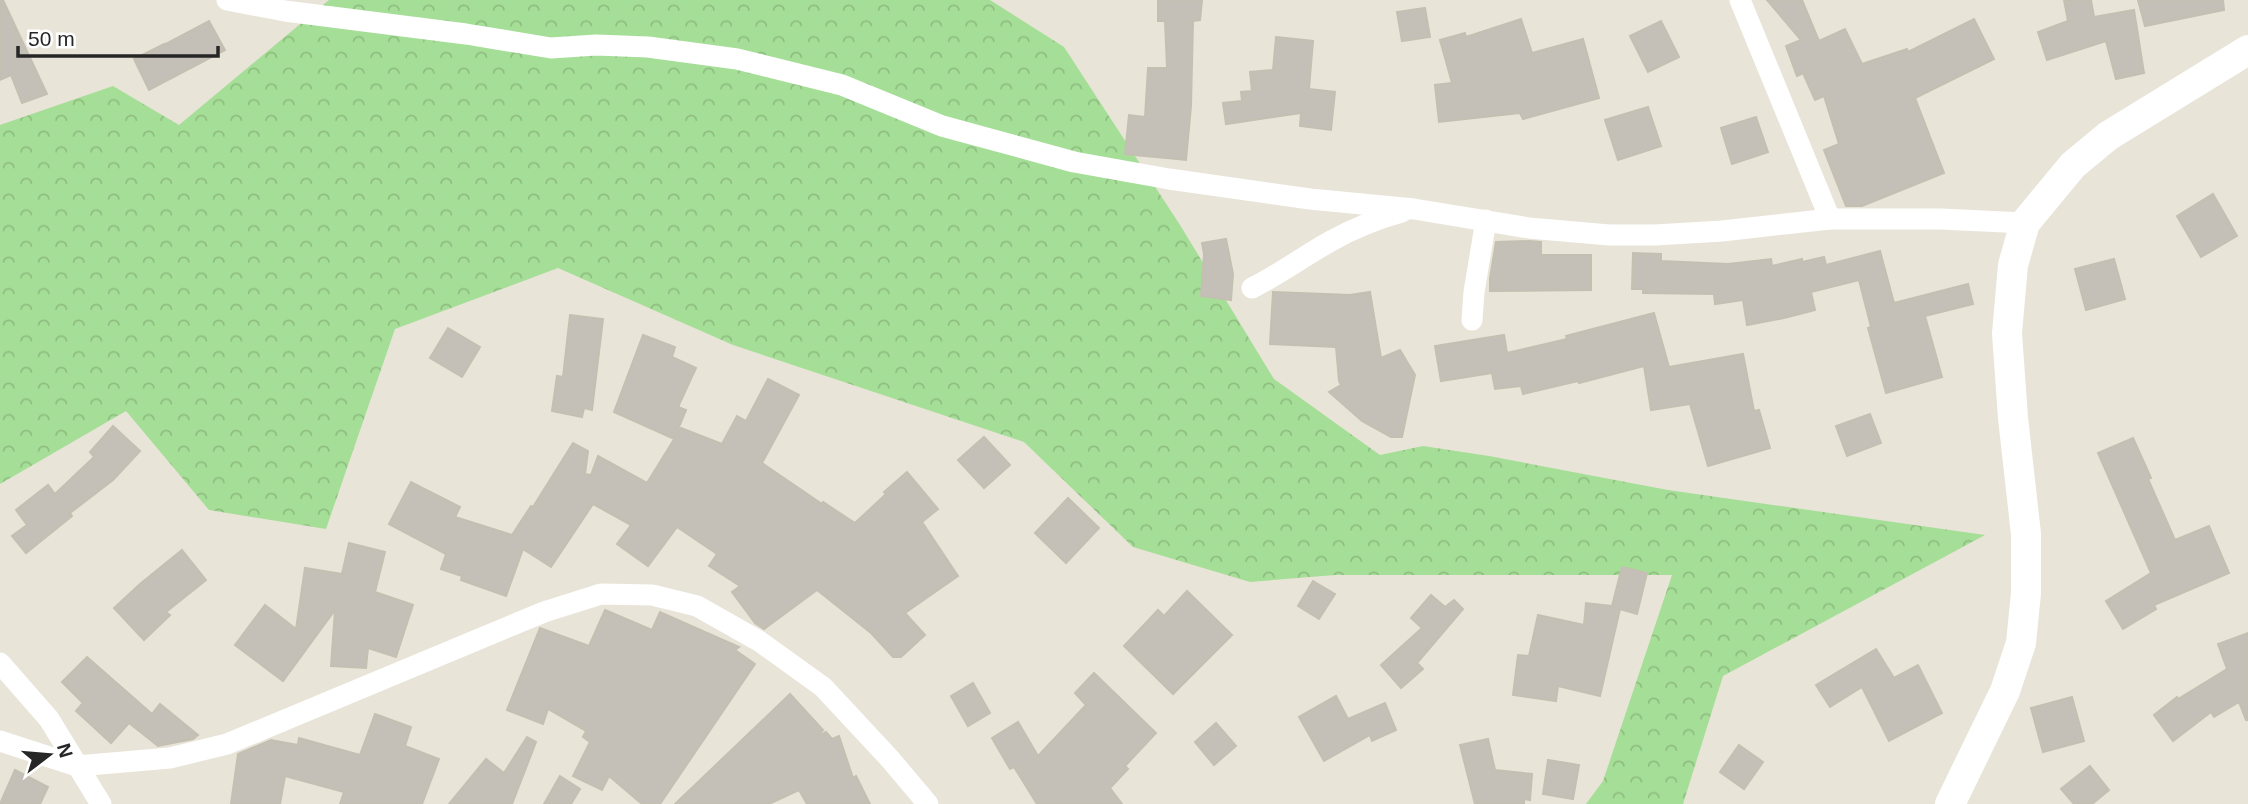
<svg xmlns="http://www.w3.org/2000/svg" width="2248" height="804" font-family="Helvetica,sans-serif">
	<defs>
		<pattern id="forest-crowns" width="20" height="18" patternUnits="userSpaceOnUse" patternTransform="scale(1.75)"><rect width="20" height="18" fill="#a5de96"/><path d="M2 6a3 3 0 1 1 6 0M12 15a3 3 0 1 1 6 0" fill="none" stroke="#8ebe81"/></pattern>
	</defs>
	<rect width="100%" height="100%" fill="#e9e4d8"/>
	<polygon fill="url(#forest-crowns)" points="329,0 990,0 1064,47 1180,225 1274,379 1380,455 1423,446 1489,456 1668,490 1985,535 1723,676 1683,804 1586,804 1603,781 1672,575 1335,575 1250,582 1133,547 1024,442 733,345 558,268 395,329 326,529 209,510 126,411 0,484 0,125 113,86 179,125"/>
	<g fill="#c4c0b8" stroke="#c3c0b2" stroke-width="2">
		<polygon points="0,0 3,0 47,94 22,103 11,75 0,80"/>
		<polygon points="1158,0 1202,0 1200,20 1193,21 1191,106 1186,160 1125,154 1129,115 1145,117 1148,68 1167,68 1165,21 1158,21"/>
		<polygon points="1767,0 1802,0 1819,41 1845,29 1862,64 1907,49 1908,52 1974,19 1994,59 1915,98 1944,173 1862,206 1846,206 1824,150 1839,144 1824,96 1815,100 1803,73 1797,76 1786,46 1801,40"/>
		<polygon points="2064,0 2091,0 2094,17 2134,10 2144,73 2116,79 2106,41 2047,60 2038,32 2068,21"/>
		<polygon points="2138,0 2223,0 2224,10 2145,26"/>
		<polygon points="1425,8 1430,37 1402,41 1397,12"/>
		<polygon points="1521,19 1532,53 1583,39 1599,98 1523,119 1520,113 1439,122 1435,85 1452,83 1440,40 1465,33 1466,37"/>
		<polygon points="209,21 225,50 149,90 134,59 164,44 164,45"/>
		<polygon points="1661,21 1679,57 1648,72 1630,36"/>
		<polygon points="1276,37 1313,41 1309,89 1335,92 1331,130 1300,126 1301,113 1226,124 1223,103 1242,101 1241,92 1252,91 1250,72 1273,70"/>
		<polygon points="1648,107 1661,146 1618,160 1605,120"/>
		<polygon points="1756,117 1768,152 1732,164 1721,128"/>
		<polygon points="2213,194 2237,236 2201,257 2177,216"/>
		<polygon points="1226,239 1233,274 1231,300 1201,296 1204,254 1202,243"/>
		<polygon points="1529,241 1541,242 1541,255 1591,255 1591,290 1490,291 1490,278 1496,242"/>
		<polygon points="1880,251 1894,303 1968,284 1973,304 1925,316 1942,377 1886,393 1868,328 1871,327 1859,280 1811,292 1815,310 1784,318 1747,325 1743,300 1715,304 1714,294 1643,293 1643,289 1632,289 1633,253 1661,254 1661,261 1728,264 1771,259 1772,266 1802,259 1802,262 1824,257 1826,265"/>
		<polygon points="2114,259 2125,299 2086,310 2075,269"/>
		<polygon points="1273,292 1350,295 1370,292 1381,358 1400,350 1415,375 1402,437 1391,437 1362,421 1329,392 1341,385 1339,381 1336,347 1270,344"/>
		<polygon points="1654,313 1669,367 1743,354 1754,411 1759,410 1770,448 1708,466 1690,404 1651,410 1644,366 1579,383 1578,381 1523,394 1521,386 1495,389 1492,373 1441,381 1435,346 1504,335 1507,353 1567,339 1566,336"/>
		<polygon points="570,315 603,319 592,410 584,408 582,417 552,411 557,376 563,377"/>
		<polygon points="448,328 480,347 462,377 430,358"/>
		<polygon points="643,335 675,347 672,357 696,368 678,407 686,410 674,439 614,412"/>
		<polygon points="768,379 799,395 762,463 822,504 823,502 855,523 886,494 884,492 907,472 938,509 922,522 958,576 905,613 925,635 901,657 893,657 871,633 817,590 764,629 755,623 732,592 740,586 709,566 717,554 677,527 648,566 617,544 631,525 593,504 551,567 523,549 506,596 461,580 462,576 441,569 446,554 389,524 411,482 460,507 455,517 512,535 531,506 533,507 573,443 588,451 585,474 591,475 598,456 647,483 681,428 722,444 737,416 746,421"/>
		<polygon points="1870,414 1881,443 1847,456 1836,426"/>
		<polygon points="113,426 140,451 113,480 70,513 72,516 26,553 12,536 27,525 16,510 48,485 55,494 94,457 90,452"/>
		<polygon points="984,437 1010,465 984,488 958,460"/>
		<polygon points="2133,438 2151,478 2148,479 2175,540 2209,526 2229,573 2154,605 2156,609 2123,629 2106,601 2151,573 2098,453"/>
		<polygon points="1068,498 1099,528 1066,563 1035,533"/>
		<polygon points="349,543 385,552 375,592 413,605 396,657 368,648 366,668 331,666 335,610 283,681 235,645 265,605 296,629 305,568 342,574"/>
		<polygon points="182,550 206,580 166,612 170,615 144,640 114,608 140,584"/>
		<polygon points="1622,567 1647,573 1637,614 1620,609 1600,696 1558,686 1556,701 1513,695 1518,655 1529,656 1538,615 1584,625 1586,603 1612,606"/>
		<polygon points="1313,581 1335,594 1319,619 1298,606"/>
		<polygon points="1187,591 1232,635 1173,694 1124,646 1158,610 1164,616"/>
		<polygon points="1431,595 1445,607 1454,600 1463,609 1417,663 1423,669 1401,688 1381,665 1422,628 1411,618"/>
		<polygon points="605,610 652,630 660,612 739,647 735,650 755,664 660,804 642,804 609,776 602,790 573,776 590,742 583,737 586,731 548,709 543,724 507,710 540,628 589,646"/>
		<polygon points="2248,633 2248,720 2246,720 2239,702 2214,717 2211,712 2173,741 2154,715 2177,697 2178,699 2227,669 2218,644"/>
		<polygon points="1876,649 1894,678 1918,665 1942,713 1889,741 1862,687 1830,707 1816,685"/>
		<polygon points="87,657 152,714 160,704 198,735 193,739 158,746 129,723 111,743 76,711 83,703 62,682"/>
		<polygon points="1094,673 1156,733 1125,766 1128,769 1110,788 1122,804 1037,804 1014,767 1010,769 992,738 1018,722 1038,756 1086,705 1075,693"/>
		<polygon points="973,683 990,713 968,726 951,696"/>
		<polygon points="790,694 823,730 816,737 826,732 832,739 839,736 853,778 856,776 870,804 807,804 799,790 769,804 675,804"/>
		<polygon points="1336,696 1348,719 1385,703 1396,730 1372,741 1370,735 1324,761 1299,717"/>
		<polygon points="2072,697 2084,741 2043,752 2031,708"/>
		<polygon points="375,714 411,727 405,746 439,759 422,804 340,804 344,792 285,776 280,804 231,804 238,754 271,740 298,745 299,738 360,755"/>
		<polygon points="1216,723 1236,746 1214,765 1195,742"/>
		<polygon points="527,737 536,742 512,804 449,804 486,759 504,773"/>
		<polygon points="1488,739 1495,770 1532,774 1530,800 1524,799 1524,804 1475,804 1460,745"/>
		<polygon points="1739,745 1763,762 1744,789 1720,772"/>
		<polygon points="1548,760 1579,765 1573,799 1543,794"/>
		<polygon points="2090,766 2109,790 2092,804 2074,804 2061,789"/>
		<polygon points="15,770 48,787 40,804 0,804"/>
		<polygon points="560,776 580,789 571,804 544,804"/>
	</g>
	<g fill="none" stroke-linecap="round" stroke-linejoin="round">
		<g stroke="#fff" stroke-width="21">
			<polyline points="227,0 285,11 466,34 551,48 596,45 648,47 737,59 842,85 942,126 1074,162 1169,179 1310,199 1414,209 1529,228 1609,235 1655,235 1722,231 1830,219 1941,219 2025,223"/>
			<polyline points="1740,0 1830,219"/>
			<path d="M 1252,288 C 1280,274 1304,256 1331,241 C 1354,228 1377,219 1402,212"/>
			<polyline points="1472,320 1474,292 1486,220"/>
			<polyline points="0,663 49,719 101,804"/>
			<polyline points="0,741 77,766 170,758 227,744 544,612 601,594 652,595 697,606 759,641 823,687 890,759 928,804"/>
		</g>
		<polyline stroke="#fff" stroke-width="30" points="1950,804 2005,691 2021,643 2026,593 2026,534 2013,418 2007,333 2013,265 2025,223 2073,165 2108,136 2248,50"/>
	</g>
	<g transform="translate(49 755) rotate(74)" stroke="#ffffff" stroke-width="5" paint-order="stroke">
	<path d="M0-5L12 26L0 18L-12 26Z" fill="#262626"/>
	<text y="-10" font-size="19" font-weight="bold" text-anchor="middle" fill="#262626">N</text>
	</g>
	<path d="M18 46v10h200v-10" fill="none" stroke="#262626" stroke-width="3.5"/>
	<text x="28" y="46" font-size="21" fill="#262626" stroke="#ffffff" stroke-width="5" paint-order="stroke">50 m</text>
</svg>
